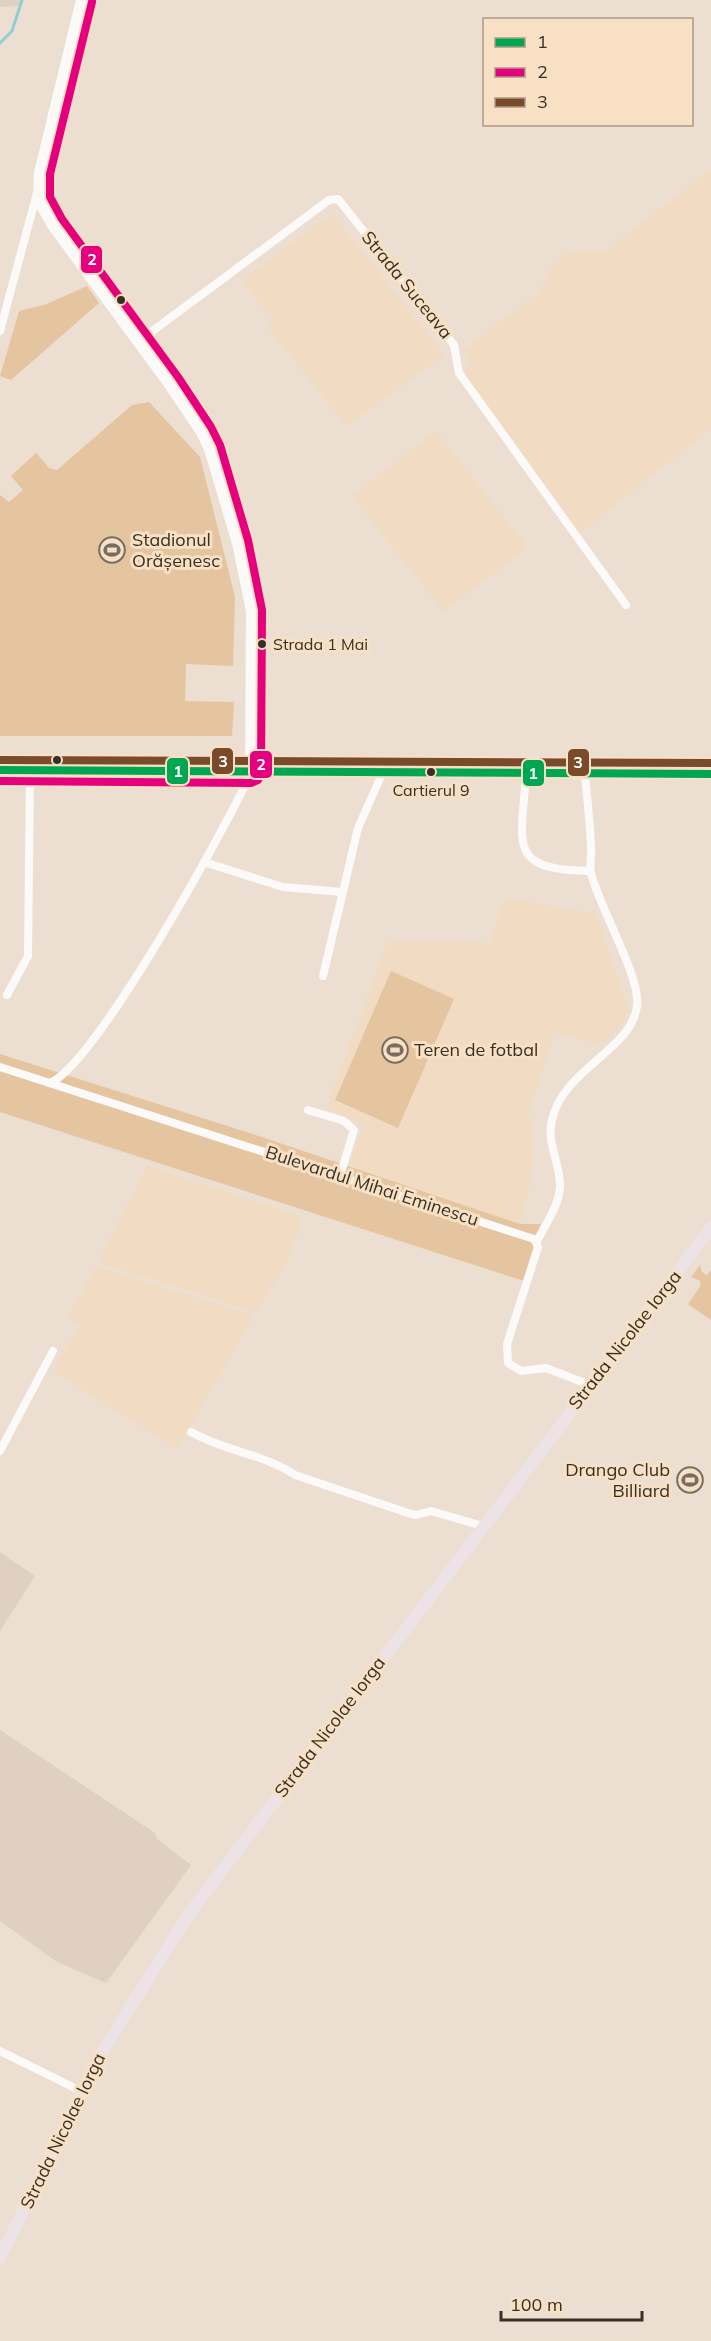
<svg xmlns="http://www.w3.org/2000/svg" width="711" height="2341" font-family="Mulish,sans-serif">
	<rect width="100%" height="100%" fill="#ecdfd1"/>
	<g fill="#e0d0c2">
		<polygon points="0,0 22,0 21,6 0,7"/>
		<polygon points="0,1552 35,1576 0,1631"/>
		<polygon points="0,1730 155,1833 157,1839 191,1865 106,1983 57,1962 0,1921"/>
	</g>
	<g fill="#f1dbc3">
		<polygon points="711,169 711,429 578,534 460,374 472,364 462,351 538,293 550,270 563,255 585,250 606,251"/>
		<polygon points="332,213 444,355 347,426 267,327 274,320 241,281"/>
		<polygon points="436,431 528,547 444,612 352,496"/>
		<polygon points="505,898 596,914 629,1011 616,1032 599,1044 555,1032 528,1114 534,1133 530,1186 520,1224 350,1167 363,1124 326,1108 388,941 478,941 488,945"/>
		<polygon points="147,1166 303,1217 287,1264 256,1312 98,1262"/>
		<polygon points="96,1266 254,1316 177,1449 53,1371 80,1325 68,1318"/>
	</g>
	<g fill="#e5c59f">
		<polygon points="87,286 99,303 11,380 0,376 19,311 47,304"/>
		<polygon points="149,402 200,457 235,597 233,666 186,664 185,701 234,702 232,736 0,736 0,495 9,502 23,490 11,476 36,453 49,468 57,470 132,405"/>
		<polygon points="391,971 454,999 398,1128 335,1100"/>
		<polygon points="0,1054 259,1136 520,1224 541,1224 524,1281 0,1112"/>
		<polygon points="700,1265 702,1272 707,1275 711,1270 711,1320 688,1304 701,1285 700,1281 691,1277"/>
	</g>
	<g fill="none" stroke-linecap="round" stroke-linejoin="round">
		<polyline stroke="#8cd0d3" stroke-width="3" points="0,43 12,31 22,0"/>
		<g stroke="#fcfaf8" stroke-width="8">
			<polyline points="0,331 37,193"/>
			<polyline points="139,341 329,200 338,199 454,345 459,373 626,605"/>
			<path d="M 526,774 C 522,843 505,870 590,871"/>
			<polyline points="204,862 283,887 342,892"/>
			<polyline points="323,976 358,828 382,774"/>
			<polyline points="7,995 28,956 30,771"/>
			<polyline points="0,1067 534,1239 538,1247 507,1344 508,1363 521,1371 546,1368 590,1385"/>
			<path d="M 50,1083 C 96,1064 226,827 251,773"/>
			<polyline points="308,1110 344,1121 354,1130 340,1176"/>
			<path d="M 537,1241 C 545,1225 559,1206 560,1187 C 561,1165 546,1143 552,1120 C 563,1069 632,1050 637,1006 C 641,977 599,907 591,873 C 589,865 592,855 591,846 C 590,822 587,798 585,774"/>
			<path d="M 191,1432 C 224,1451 264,1454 295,1475 L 411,1514 L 416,1515 L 431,1511 L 483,1526"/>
			<polyline points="0,1451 53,1351"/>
			<polyline points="0,2051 81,2091"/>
		</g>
		<polyline stroke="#fcfaf8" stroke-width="12" points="82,0 40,173 39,200 53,225 169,383 202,432 210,449 238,543 252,611 251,773"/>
		<g stroke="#ede3e7" stroke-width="12">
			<polyline points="0,770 711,774"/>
			<polyline points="0,2258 102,2052 189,1914 711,1228"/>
		</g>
		<g stroke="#f8e0c5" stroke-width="12">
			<polyline id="bus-1" points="0,770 711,774"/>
		</g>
		<g stroke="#f8e0c5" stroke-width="12">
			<polyline id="bus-2" points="0,781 251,783 258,780 261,774 262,610 248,540 220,445 211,427 178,377 62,219 50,197 50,174 92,2"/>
		</g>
		<g stroke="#f8e0c5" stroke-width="12">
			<polyline id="bus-3" points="0,760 711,763"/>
		</g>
		<use href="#bus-1" stroke="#00a651" stroke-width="8"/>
		<use href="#bus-2" stroke="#e5007d" stroke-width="8"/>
		<use href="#bus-3" stroke="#7a4b2a" stroke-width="8"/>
	</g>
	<defs>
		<g id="stadium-ring" transform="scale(1.35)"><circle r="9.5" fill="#f8e0c5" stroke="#786d61" stroke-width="1.5"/><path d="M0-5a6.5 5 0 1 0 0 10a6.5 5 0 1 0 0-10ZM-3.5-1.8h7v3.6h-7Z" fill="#786d61"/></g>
	</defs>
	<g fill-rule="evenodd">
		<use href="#stadium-ring" x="112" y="550"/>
		<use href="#stadium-ring" x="395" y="1050"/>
		<use href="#stadium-ring" x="690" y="1480"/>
	</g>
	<g fill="#393025" stroke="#f8e0c5" stroke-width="2">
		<circle cx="121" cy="300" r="5"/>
		<circle cx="262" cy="644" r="5"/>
		<circle cx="57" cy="760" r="5"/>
		<circle cx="431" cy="772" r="5"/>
	</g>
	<g text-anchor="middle" stroke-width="6" stroke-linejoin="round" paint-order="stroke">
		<g font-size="16" fill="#393025" stroke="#f8e0c5" text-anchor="start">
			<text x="273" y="650">Strada 1 Mai</text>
			<text x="431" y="796" text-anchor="middle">Cartierul 9</text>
		</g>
		<g font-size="18" fill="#393025" stroke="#f8e0c5">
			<text transform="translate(407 285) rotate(51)" y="6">Strada Suceava</text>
			<text transform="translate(372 1186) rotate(18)" y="6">Bulevardul Mihai Eminescu</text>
			<text transform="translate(625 1340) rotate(-52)" y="6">Strada Nicolae Iorga</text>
			<text transform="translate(330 1727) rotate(-53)" y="6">Strada Nicolae Iorga</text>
			<text transform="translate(63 2131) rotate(-64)" y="6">Strada Nicolae Iorga</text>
		</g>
		<g font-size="18" fill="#393025" stroke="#f8e0c5" text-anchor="start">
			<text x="132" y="546">Stadionul<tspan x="132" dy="21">Orășenesc</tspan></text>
			<text x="414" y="1056">Teren de fotbal</text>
			<text x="670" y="1476" text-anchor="end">Drango Club<tspan x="670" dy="21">Billiard</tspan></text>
		</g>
	</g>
	<g stroke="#f8e0c5" stroke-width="2">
		<rect x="80" y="245" width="23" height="29" rx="6" fill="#e5007d"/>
		<rect x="211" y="747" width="23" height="28" rx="6" fill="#7a4b2a"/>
		<rect x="567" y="748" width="23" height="29" rx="6" fill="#7a4b2a"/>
		<rect x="249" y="750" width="24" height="29" rx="6" fill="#e5007d"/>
		<rect x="166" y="757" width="23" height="28" rx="6" fill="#00a651"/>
		<rect x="522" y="759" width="23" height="28" rx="6" fill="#00a651"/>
	</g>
	<g font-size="16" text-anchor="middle" font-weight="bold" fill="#fff">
		<text x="92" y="265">2</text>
		<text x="223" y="767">3</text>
		<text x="578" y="768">3</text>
		<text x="261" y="770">2</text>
		<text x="178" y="777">1</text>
		<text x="533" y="779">1</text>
	</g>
	<rect x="483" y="18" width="210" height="108" fill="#f8e0c5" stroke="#ac9a85" stroke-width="1.5"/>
	<rect x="495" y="38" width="30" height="9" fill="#00a651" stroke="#ac9a85" stroke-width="1.5"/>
	<text x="537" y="48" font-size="18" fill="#393025">1</text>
	<rect x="495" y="68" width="30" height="9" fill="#e5007d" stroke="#ac9a85" stroke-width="1.5"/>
	<text x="537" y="78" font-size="18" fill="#393025">2</text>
	<rect x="495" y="98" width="30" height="9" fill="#7a4b2a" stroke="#ac9a85" stroke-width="1.5"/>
	<text x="537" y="108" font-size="18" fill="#393025">3</text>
	<path d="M501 2311v9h141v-9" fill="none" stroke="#393025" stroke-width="3"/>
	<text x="510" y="2311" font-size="18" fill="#393025" stroke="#f8e0c5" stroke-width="4.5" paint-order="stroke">100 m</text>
</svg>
